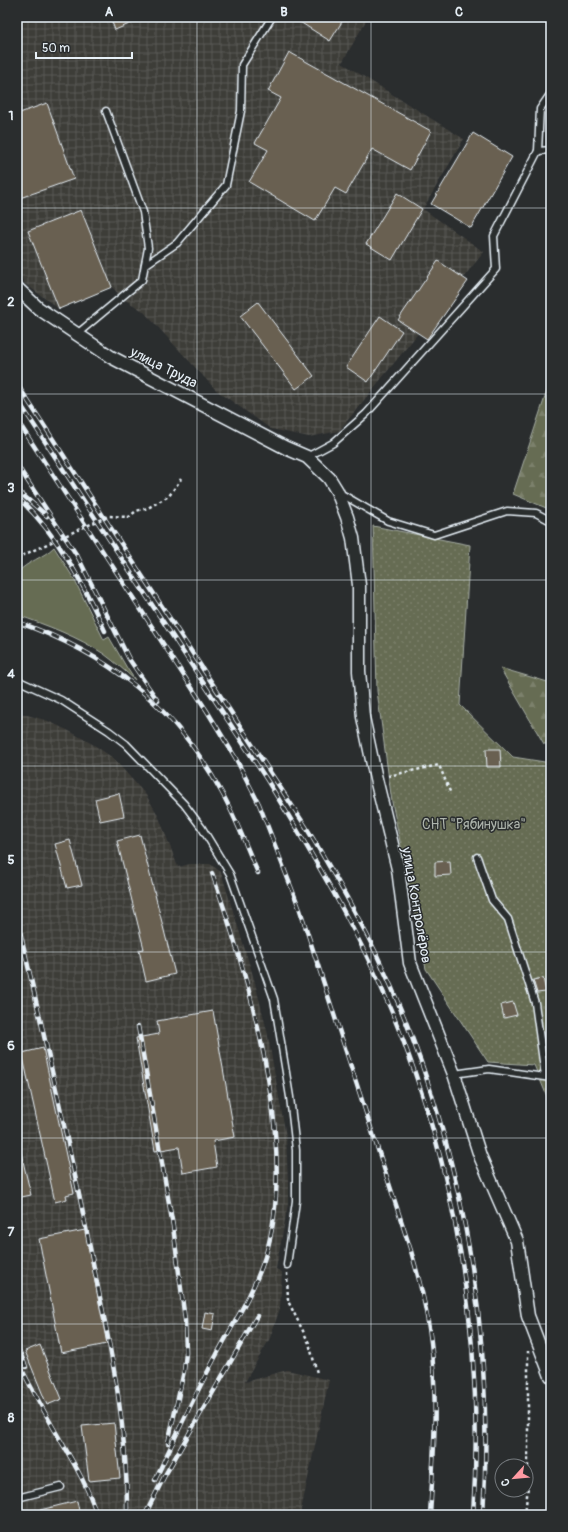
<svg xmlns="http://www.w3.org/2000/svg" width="568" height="1532" font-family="Pangolin,sans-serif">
	<defs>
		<pattern id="industrial-grid" width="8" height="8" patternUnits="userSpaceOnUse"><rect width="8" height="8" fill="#3d3c38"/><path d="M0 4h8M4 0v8" fill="none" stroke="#595956"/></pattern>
		<pattern id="forest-firs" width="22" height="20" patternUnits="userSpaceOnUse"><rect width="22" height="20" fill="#666c52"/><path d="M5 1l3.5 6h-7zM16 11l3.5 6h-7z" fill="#7c816c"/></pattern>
		<pattern id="garden-dots" width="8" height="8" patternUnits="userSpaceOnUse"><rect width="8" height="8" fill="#666c52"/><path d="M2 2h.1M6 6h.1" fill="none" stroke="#7c816c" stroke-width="1.8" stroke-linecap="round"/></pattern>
	</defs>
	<rect width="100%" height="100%" fill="#2a2d2e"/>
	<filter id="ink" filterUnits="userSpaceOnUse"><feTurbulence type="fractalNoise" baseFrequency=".025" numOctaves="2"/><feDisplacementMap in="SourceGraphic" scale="8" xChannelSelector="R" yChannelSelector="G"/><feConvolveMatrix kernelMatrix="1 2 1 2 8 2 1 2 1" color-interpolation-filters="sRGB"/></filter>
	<g filter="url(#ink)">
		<g fill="url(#industrial-grid)">
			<polygon points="17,17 368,17 342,63 464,139 423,209 484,252 339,431 309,437 271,429 216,390 143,311 122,298 112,287 59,309 24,283 17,271"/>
			<polygon points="17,712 48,721 71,732 94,745 113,758 146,795 158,815 178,867 190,864 210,864 221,872 254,979 267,1031 286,1136 288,1182 288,1204 276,1269 282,1272 280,1308 270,1338 245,1382 287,1370 329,1380 300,1515 17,1515"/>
		</g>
		<path fill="#666c52" stroke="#a7aea5" d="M 54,547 L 74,579 L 104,640 L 109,637 L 127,668 L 135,680 C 125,671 115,662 104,654 C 78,637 47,625 17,615 L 17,573 C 28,561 43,558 54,547 Z"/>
		<g fill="url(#forest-firs)" stroke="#a7aea5">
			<polygon points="551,379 551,510 513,494"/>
			<polygon points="500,668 551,683 551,744 544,744"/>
		</g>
		<polygon fill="url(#garden-dots)" stroke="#a7aea5" points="373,526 470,545 460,705 513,757 551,763 551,1106 534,1065 488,1062 426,969 392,802 377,691"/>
		<g fill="#696051" stroke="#e8f1f8">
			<polygon points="110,17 146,17 115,30"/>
			<polygon points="292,17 345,17 330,41"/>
			<polygon points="289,52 431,131 410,170 372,149 346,194 335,188 315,221 249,182 268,150 255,143 281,98 268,91"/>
			<polygon points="47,103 74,179 17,199 17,114"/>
			<polygon points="473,133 512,157 471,228 431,204"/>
			<polygon points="397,193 422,209 392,260 366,244"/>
			<polygon points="81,210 112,287 59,309 28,231"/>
			<polygon points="438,261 468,281 427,339 398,320"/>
			<polygon points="258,302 314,376 296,389 240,316"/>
			<polygon points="380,316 402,331 368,382 346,367"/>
			<polygon points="486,749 500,749 501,767 487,767"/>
			<polygon points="119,793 124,816 100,821 95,799"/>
			<polygon points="140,835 175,974 146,981 139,950 144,949 117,841"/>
			<polygon points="70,840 82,885 67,888 55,844"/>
			<polygon points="450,861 451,875 435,876 435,862"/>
			<polygon points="543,978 546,992 537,993 533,980"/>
			<polygon points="513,1002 517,1015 504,1018 501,1005"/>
			<polygon points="213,1011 235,1137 213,1141 217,1167 183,1173 179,1147 155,1151 136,1038 159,1034 157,1021"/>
			<polygon points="43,1048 74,1193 66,1195 67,1199 55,1202 22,1053"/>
			<polygon points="21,1153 31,1195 17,1198 17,1154"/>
			<polygon points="85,1230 107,1344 61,1353 39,1239"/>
			<polygon points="205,1312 215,1314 212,1331 202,1329"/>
			<polygon points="40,1345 62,1399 47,1405 25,1351"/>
			<polygon points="114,1423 120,1478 89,1481 82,1426"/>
			<polygon points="77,1501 80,1515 36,1515 36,1511"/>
		</g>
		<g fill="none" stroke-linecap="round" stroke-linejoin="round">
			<g stroke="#e8f1f8" stroke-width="9">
				<g id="lane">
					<polyline points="538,151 551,150"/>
					<polyline points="145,265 177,243 226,185 241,111 242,65 272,17"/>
					<polyline points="77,334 142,280 148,248 143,212 106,111"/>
					<polyline points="307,457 333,443 366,414 496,269 494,236 538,151 540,109 551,93"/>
					<polyline points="338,492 388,521 434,535 507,511 536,513 551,521"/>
					<polyline points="17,680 61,700 109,731 126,744 184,804 202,828 230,874 274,999 290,1097 296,1150 296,1201 287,1265"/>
					<polyline points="477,857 492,900 508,919 535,1003 545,1076"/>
					<polyline points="454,1074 489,1069 551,1078"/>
					<polyline points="17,1498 61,1487"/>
				</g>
			</g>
			<g stroke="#e8f1f8" stroke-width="15">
				<polyline id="street" points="17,288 38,308 111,357 286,448 307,457 329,478 337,491 347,517 353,538 359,585 359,671 363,717 376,779 398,869 410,963 454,1074 480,1156 517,1241 528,1316 551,1376"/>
			</g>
			<g stroke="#e8f1f8" stroke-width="2.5" stroke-dasharray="3 3" stroke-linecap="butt">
				<polyline points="17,558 108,516 129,517 136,511 148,508 169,496 181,479"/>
				<polyline points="388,776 439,765 451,794"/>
				<polyline points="287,1273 288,1301 309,1343 317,1373"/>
				<polyline points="525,1515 528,1486 528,1351"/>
			</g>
			<use href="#lane" stroke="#2a2d2e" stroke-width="6"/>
			<use href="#street" stroke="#2a2d2e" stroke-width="12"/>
			<g stroke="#e8f1f8" stroke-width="4.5">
				<g id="rail">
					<path d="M 17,384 L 306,827 C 330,867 354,908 375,951 C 458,1124 496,1323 483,1515"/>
					<path d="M 17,399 L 267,780 C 312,854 358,930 391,1010 C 457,1168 485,1344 473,1515"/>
					<path d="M 17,420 L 207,711 L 235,757 L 259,804 L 300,910 L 411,1251 C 422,1288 431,1326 433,1365 C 437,1415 433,1465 430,1515"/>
					<polyline points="17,465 78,557 129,659 158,701"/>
					<polyline points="17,490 47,516"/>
					<path d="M 17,497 C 58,534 82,582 105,631"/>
					<path d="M 17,622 C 108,653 176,707 222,793 C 236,818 246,846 258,873"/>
					<path d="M 17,918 C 44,1036 72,1154 95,1273 C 112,1355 128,1431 127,1515"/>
					<polyline points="138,1026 173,1226 185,1320 186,1353 184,1371 168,1443"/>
					<polyline points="17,1345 26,1367"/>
					<path d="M 17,1360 C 27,1380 38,1400 49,1420 C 66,1451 86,1480 97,1515"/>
					<path d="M 155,1480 C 175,1438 194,1396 216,1356 C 233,1324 254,1292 265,1257 C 300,1148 249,978 212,873"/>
					<polyline points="145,1515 164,1477 257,1316"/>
				</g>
			</g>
			<use href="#rail" stroke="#2a2d2e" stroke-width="3" stroke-dasharray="9" stroke-linecap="butt"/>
		</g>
	</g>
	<path fill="none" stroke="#e8f1f8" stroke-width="1" stroke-opacity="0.55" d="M 197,17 L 197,1515M 371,17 L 371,1515M 17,208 L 551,208M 17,394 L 551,394M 17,580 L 551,580M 17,766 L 551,766M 17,952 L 551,952M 17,1138 L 551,1138M 17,1324 L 551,1324"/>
	<g text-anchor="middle" stroke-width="3" stroke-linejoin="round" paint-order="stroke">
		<g font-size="14" fill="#e8f1f8" stroke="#2a2d2e">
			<text transform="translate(164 367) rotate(27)" y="5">улица Труда</text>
			<text transform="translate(417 905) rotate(80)" y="5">улица Контролёров</text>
		</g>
		<g font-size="14" fill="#aeb5ad" stroke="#2a2d2e">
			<text x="474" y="829">СНТ "Рябинушка"</text>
		</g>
	</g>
	<rect width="568" height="1532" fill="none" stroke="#2a2d2e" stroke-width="44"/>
	<g transform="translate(514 1478) rotate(243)"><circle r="19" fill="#2a2d2e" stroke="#767b7f"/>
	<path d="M0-3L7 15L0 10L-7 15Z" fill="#ff9aa2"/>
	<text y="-6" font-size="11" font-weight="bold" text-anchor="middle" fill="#e8f1f8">С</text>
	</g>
	<path d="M36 52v6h96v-6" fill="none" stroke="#e8f1f8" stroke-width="2"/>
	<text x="42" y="52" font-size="12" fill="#e8f1f8" stroke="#2a2d2e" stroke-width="3" paint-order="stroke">50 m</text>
	<rect x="22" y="22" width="524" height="1488" fill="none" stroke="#e8f1f8" stroke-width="1.5"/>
	<g font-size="13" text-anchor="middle" font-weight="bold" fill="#e8f1f8">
		<text x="109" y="16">A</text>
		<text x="284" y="16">B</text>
		<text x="459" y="16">C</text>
		<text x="11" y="120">1</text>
		<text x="11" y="306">2</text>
		<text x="11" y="492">3</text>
		<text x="11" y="678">4</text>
		<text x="11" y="864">5</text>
		<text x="11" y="1050">6</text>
		<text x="11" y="1236">7</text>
		<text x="11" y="1422">8</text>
	</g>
</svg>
